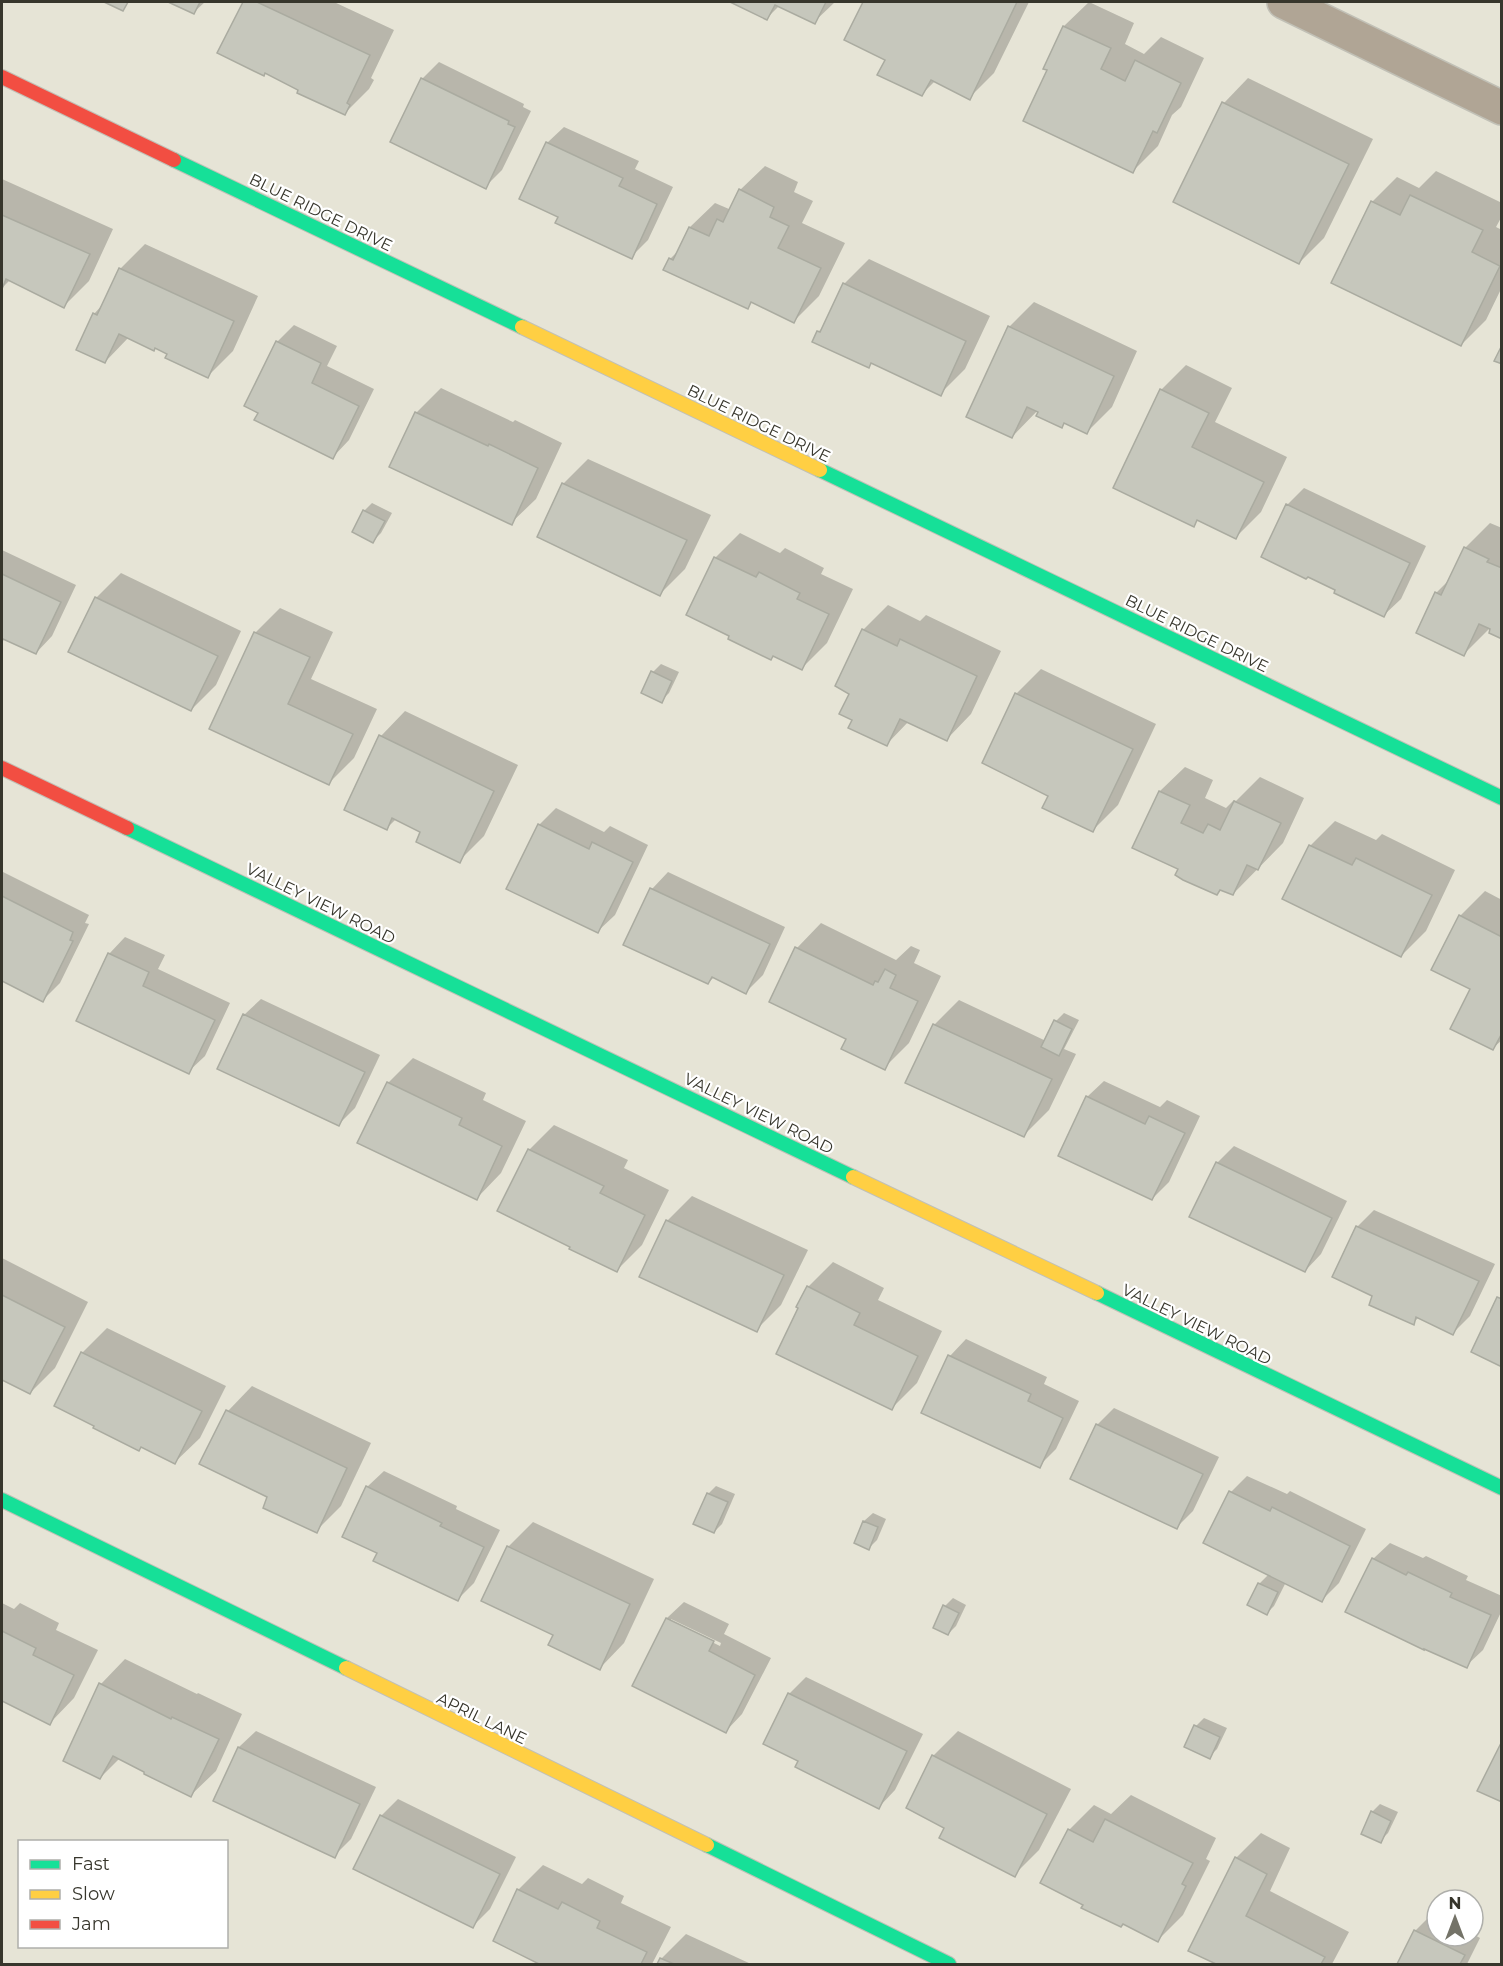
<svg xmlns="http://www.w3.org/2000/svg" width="1503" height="1966" font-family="Montserrat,sans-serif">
	<rect width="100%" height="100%" fill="#e6e4d6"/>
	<g fill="#0003" fill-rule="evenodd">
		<polygon points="172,2 205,2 194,12"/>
		<polygon points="245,2 334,2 394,30 371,78 374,80 369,89 344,114 300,89 228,38"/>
		<polygon points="733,2 835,2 814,22 780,5 767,18"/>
		<polygon points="865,2 1029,2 994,73 969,98 935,81 922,94 887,59 846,39"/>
		<polygon points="1089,2 1134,23 1125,44 1144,54 1161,37 1204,58 1181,107 1172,115 1158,146 1133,171 1049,70 1045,68 1064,26"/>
		<polygon points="439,62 524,104 523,107 531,111 502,170 485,187 422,79"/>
		<polygon points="1248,78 1373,139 1324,238 1299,263 1175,201 1224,103"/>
		<polygon points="564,127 639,161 635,169 673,187 648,240 631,257 560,217 547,143"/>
		<polygon points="765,166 798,182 794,192 813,201 802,223 845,243 819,296 794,321 753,301 748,307 670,259 680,249 690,227 715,203 729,209 740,190"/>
		<polygon points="1436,171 1502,203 1502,216 1496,227 1502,230 1502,287 1486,320 1461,345 1372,202 1397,177 1419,188"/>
		<polygon points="2,179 113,229 89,281 64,306 10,280 2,288"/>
		<polygon points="145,244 258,296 233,351 208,376 169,354 129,337 105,362 94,314 104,303 120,269"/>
		<polygon points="869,259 990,316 965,369 940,394 873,362 868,367 818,332 825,326 844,284"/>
		<polygon points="1034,302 1137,351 1112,407 1087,432 1065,422 1061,427 1042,406 1012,437 1009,327"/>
		<polygon points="294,325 337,346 327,366 374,389 349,440 333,457 260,412 277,342"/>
		<polygon points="1186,365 1232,388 1215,422 1287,457 1261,512 1236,537 1199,519 1193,525 1161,390"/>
		<polygon points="441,388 513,422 515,420 562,443 536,499 511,523 416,413"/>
		<polygon points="588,459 711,515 685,569 660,594 563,484"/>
		<polygon points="1304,488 1426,546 1401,599 1384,615 1337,590 1287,505"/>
		<polygon points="372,503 392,513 381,533 373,541 364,511"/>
		<polygon points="1490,523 1502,528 1502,637 1493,625 1464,654 1436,593 1450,579 1465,548"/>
		<polygon points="740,533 780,553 785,548 824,568 821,574 853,589 827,643 802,668 775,655 771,658 715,558"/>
		<polygon points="2,550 76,585 52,636 36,653 5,638 2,642"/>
		<polygon points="121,573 241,631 216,685 191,710 96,598"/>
		<polygon points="888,605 920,621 926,615 1001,651 971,714 947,739 909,721 886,745 854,719 851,693 863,630"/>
		<polygon points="280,608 333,632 311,679 377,709 354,758 329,783 211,728 256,632"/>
		<polygon points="661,664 679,672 669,693 661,701 643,692 653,672"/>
		<polygon points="1041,669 1156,724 1118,805 1093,830 1050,795 1016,694"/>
		<polygon points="405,711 518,765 484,836 459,861 422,831 396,819 386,829 346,809 381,736"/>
		<polygon points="1185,767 1213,780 1205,798 1226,808 1234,800 1236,801 1260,777 1304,798 1283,843 1233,894 1222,889 1217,894 1180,868 1160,791"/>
		<polygon points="556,808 604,832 610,826 648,845 615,915 598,931 539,825"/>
		<polygon points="1335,821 1376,840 1382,834 1455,870 1426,931 1401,956 1310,846"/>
		<polygon points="3,872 89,915 85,923 89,924 60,983 43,1000 2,979"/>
		<polygon points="668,872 785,927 763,975 746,992 714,977 708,983 652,889"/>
		<polygon points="1485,891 1502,900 1502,1040 1493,1048 1472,989 1460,916"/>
		<polygon points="821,923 896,960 911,946 920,950 914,963 941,976 909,1043 884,1068 848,1038 797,948"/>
		<polygon points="125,937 165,955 158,969 230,1003 205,1056 188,1072 109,954"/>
		<polygon points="261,999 380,1055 355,1108 338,1125 244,1015"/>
		<polygon points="959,1000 1046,1041 1056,1021 1064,1013 1079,1020 1064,1049 1076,1054 1049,1110 1024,1135 934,1025"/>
		<polygon points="413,1058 486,1093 483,1100 526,1121 501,1173 477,1198 388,1083"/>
		<polygon points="1104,1081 1160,1107 1167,1100 1200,1116 1169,1182 1152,1199 1087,1097"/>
		<polygon points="554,1125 628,1160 624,1168 669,1190 642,1245 617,1270 529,1150"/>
		<polygon points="1234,1146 1347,1201 1321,1254 1305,1271 1217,1163"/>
		<polygon points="692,1196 808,1250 781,1305 756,1330 667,1221"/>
		<polygon points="1374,1210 1495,1264 1470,1316 1453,1333 1419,1317 1413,1323 1374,1295 1357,1227"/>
		<polygon points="2,1258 88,1302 55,1368 30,1393 2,1378"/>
		<polygon points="833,1262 884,1288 878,1300 942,1331 917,1383 892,1408 808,1287"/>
		<polygon points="107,1328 226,1386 200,1438 175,1462 56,1405 82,1353"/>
		<polygon points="966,1339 1047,1377 1044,1384 1079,1401 1056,1449 1039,1466 950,1356"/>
		<polygon points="252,1386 371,1443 341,1506 316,1531 269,1496 228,1411"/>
		<polygon points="1114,1408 1219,1457 1193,1511 1177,1527 1097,1425"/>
		<polygon points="384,1471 457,1506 456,1509 500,1530 474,1583 458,1599 379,1553 367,1487"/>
		<polygon points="1247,1476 1287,1494 1290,1491 1366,1529 1339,1583 1322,1600 1286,1582 1274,1606 1266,1614 1249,1605 1259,1584 1269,1574 1231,1492"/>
		<polygon points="716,1486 735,1494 722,1524 714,1532 708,1494"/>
		<polygon points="873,1513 886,1519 877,1540 869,1548 856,1543 864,1521"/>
		<polygon points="533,1522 654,1579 624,1643 600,1668 555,1634 508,1547"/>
		<polygon points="1390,1543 1423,1558 1426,1556 1468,1576 1466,1580 1502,1596 1502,1610 1483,1650 1466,1666 1373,1559"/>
		<polygon points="953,1598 966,1605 956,1626 948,1634 945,1606"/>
		<path d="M 684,1602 L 729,1624 L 724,1634 L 771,1658 L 742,1714 L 726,1731 L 634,1685 L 667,1618 ZM 671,1619 L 721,1643 L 720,1646 L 671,1622 Z"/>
		<polygon points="2,1603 14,1609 20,1603 59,1623 56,1630 98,1650 74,1698 50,1723 3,1700 2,1701"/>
		<polygon points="125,1659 197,1694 198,1693 242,1714 216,1771 191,1795 120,1758 100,1778 101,1684"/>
		<polygon points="806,1677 923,1734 895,1790 879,1807 789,1694"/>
		<polygon points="1204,1718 1227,1728 1217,1749 1209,1757 1196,1726"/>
		<polygon points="256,1731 376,1787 351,1839 334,1856 215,1800 239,1747"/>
		<polygon points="958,1731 1071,1789 1039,1850 1014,1875 933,1756"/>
		<polygon points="1131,1795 1216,1838 1206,1859 1210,1861 1183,1915 1158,1940 1084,1904 1069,1830 1094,1805 1111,1814"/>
		<polygon points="398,1799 516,1857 490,1909 473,1926 381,1816"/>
		<polygon points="1380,1804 1398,1812 1388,1833 1380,1841 1372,1812"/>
		<polygon points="1261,1833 1290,1848 1270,1891 1349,1932 1332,1964 1219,1964 1190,1951 1236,1858"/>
		<polygon points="543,1865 582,1884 588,1878 624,1896 621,1903 671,1927 652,1964 542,1964 495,1941 518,1890"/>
		<polygon points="1432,1914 1437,1916 1437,1936 1473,1936 1473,1934 1480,1938 1467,1964 1399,1964 1415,1931"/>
		<polygon points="686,1934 751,1964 658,1964 661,1959"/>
	</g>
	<g fill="#c6c7bc" stroke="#aaaba0" stroke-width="1.5">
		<polygon points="104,2 128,2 123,11"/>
		<polygon points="168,2 200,2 194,14"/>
		<polygon points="243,2 257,2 370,55 347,103 350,105 345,115 297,93 298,90 265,73 264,76 217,53"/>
		<polygon points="730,2 826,2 815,24 775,5 767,20"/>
		<polygon points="863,2 1017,2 970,100 931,80 922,96 877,75 885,60 844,40"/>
		<polygon points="1063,26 1111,48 1101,69 1125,81 1135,60 1181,83 1157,133 1153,131 1133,173 1023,121 1047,70 1043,69"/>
		<polygon points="421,78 509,121 508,124 515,127 486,189 390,142"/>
		<polygon points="1222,102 1349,164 1299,264 1173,202"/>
		<polygon points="546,142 623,178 619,186 657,204 632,259 555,223 558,217 519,199"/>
		<polygon points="739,189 774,207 770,217 789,226 778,248 821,268 794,323 751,302 748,309 663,270 669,258 673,260 689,227 709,236 717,219 723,222"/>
		<polygon points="1410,195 1483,230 1472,252 1500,266 1461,346 1331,283 1371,201 1400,215"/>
		<polygon points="2,215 90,254 64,308 6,279 2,289"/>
		<polygon points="119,268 234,321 208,378 165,358 167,354 155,348 154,351 119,334 105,363 76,350 93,313 97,315"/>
		<polygon points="843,283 966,341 941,396 871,363 869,368 812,342 817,331 820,332"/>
		<polygon points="1008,326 1114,376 1087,434 1064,423 1062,428 1036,416 1038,412 1027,407 1012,438 966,417"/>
		<polygon points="276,341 321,363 312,383 359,406 333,459 254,420 258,413 244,406"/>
		<polygon points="1502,345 1502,364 1494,361"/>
		<polygon points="1160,389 1209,413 1192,447 1264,482 1236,539 1197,520 1194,527 1113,488"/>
		<polygon points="415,412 488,446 489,444 538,468 512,525 389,467"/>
		<polygon points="562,483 687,540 660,596 537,537"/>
		<polygon points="1286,504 1410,563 1384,617 1334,593 1335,590 1308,577 1306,579 1261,557"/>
		<polygon points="363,510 385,521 373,543 352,532"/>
		<polygon points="1464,547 1489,559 1487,562 1502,568 1502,639 1489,633 1490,629 1479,624 1464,656 1416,633 1435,592 1441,595"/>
		<polygon points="714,557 756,577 759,572 800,593 797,599 829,614 802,670 773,656 771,660 728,639 729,636 686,615"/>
		<polygon points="2,574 61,602 36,654 3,639 2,641"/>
		<polygon points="95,597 218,656 191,711 68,652"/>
		<polygon points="862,629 897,646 900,639 977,676 947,741 900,719 887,746 848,728 852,720 839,714 849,694 835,686"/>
		<polygon points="254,632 310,657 288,704 353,734 329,785 209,729"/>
		<polygon points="651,671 672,681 662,703 641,693"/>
		<polygon points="1015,693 1133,749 1093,832 1042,808 1048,796 982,763"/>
		<polygon points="379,735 494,791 460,863 416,842 420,832 392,818 387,830 344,810"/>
		<polygon points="1159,791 1190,805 1181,823 1203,833 1208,824 1220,830 1234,801 1281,823 1258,870 1247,865 1233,895 1220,890 1217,895 1183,880 1175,875 1178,869 1132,848"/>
		<polygon points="538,824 589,849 592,842 633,862 598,933 506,889"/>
		<polygon points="1309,845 1352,865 1356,858 1432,895 1401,957 1282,899"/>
		<polygon points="650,888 770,944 746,994 712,977 708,984 623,945"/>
		<polygon points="2,896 73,932 70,940 73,941 43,1002 2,981"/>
		<polygon points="1459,915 1502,937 1502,1033 1493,1050 1450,1029 1470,989 1431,970"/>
		<polygon points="795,947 873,985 875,981 878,982 885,969 896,975 890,988 918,1001 885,1070 841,1049 846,1039 769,1002"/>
		<polygon points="108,953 149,972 143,986 215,1020 189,1074 76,1021"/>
		<polygon points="243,1014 365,1072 339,1126 217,1069"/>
		<polygon points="1054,1020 1072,1029 1059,1056 1041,1047"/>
		<polygon points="933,1024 1052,1079 1024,1137 905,1083"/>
		<polygon points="387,1082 462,1118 459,1125 502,1146 477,1200 357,1143"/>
		<polygon points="1086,1096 1145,1124 1149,1116 1185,1133 1152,1200 1058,1156"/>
		<polygon points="528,1149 604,1186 600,1193 645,1215 617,1272 569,1249 570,1247 497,1211"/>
		<polygon points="1216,1162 1332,1218 1305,1272 1189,1217"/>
		<polygon points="666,1220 784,1275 757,1332 639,1277"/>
		<polygon points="1356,1226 1479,1281 1453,1335 1416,1317 1414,1325 1369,1305 1372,1296 1332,1277"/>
		<polygon points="807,1286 860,1313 854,1325 918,1356 892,1410 776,1354 798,1308 796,1307"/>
		<polygon points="2,1295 65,1327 30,1394 2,1380"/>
		<polygon points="1497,1297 1502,1299 1502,1367 1471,1352"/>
		<polygon points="81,1352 202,1411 175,1464 141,1447 139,1451 93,1428 94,1426 54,1406"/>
		<polygon points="948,1355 1031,1394 1028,1401 1063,1418 1040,1468 921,1413"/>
		<polygon points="226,1410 347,1468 317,1533 263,1508 267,1497 199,1464"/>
		<polygon points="1096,1424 1203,1474 1177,1529 1070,1479"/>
		<polygon points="366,1486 442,1523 440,1526 484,1547 458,1601 373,1561 377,1553 342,1537"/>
		<polygon points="1229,1491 1270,1511 1272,1507 1350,1546 1322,1602 1203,1543"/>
		<polygon points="707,1493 728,1502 714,1533 693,1524"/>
		<polygon points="863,1521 878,1527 869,1550 854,1543"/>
		<polygon points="507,1546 630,1604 600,1670 548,1645 553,1635 481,1601"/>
		<polygon points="1372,1558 1406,1575 1408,1572 1452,1593 1450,1597 1491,1615 1467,1668 1424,1649 1424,1650 1345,1612"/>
		<polygon points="1258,1583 1278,1592 1267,1615 1247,1605"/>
		<polygon points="943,1605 959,1613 948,1635 933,1628"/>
		<polygon points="666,1618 714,1641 709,1651 755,1675 726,1733 632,1686"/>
		<polygon points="2,1631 36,1648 33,1655 74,1675 50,1725 2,1701"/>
		<polygon points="99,1683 171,1719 172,1717 219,1739 191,1797 144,1774 144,1772 113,1756 100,1779 63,1761"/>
		<polygon points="788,1693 907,1751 879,1809 795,1767 798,1761 763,1744"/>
		<polygon points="1194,1725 1220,1737 1210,1759 1184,1747"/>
		<polygon points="1502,1741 1502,1802 1477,1791"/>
		<polygon points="238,1747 360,1804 335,1858 213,1801"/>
		<polygon points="932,1755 1047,1814 1015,1877 939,1838 944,1828 906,1808"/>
		<polygon points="1371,1811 1391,1821 1381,1843 1361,1834"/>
		<polygon points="380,1815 500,1874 473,1928 353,1869"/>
		<polygon points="1105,1819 1193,1863 1182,1884 1186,1886 1158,1942 1123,1924 1121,1927 1081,1908 1083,1905 1040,1883 1068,1829 1093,1842"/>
		<polygon points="1235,1857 1267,1874 1246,1916 1325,1957 1321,1964 1216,1964 1188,1951"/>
		<polygon points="517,1889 558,1909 562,1902 600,1921 597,1928 647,1952 641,1964 539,1964 493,1941"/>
		<polygon points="1414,1930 1465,1955 1460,1964 1397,1964"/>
		<polygon points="660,1958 674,1964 657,1964"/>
	</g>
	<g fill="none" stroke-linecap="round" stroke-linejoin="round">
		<g stroke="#c1c0b6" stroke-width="36">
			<polyline id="street" points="1284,2 1502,108"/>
		</g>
		<g stroke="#c1c0b6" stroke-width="16">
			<g id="fast">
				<polyline points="174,160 522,327"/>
				<polyline points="820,470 1502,798"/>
				<polyline points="127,828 853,1177"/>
				<polyline points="1097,1293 1502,1488"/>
				<polyline points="2,1500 346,1668"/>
				<polyline points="707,1845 949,1964"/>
			</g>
		</g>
		<g stroke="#c1c0b6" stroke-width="16">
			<g id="slow">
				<polyline points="522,327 820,470"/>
				<polyline points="853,1177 1097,1293"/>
				<polyline points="346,1668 707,1845"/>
			</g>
		</g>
		<g stroke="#c1c0b6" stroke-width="16">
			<g id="jam">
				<polyline points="2,77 174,160"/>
				<polyline points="2,768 127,828"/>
			</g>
		</g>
		<use href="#street" stroke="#b0a595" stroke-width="33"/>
		<use href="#fast" stroke="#16e098" stroke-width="14"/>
		<use href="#slow" stroke="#ffcf43" stroke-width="14"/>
		<use href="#jam" stroke="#f24e42" stroke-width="14"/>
	</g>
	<g text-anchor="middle" stroke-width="4.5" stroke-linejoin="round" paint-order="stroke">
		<g font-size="16" fill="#37362c" stroke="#fff">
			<text transform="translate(321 212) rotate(26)" y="6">BLUE RIDGE DRIVE</text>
			<text transform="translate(759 423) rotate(26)" y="6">BLUE RIDGE DRIVE</text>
			<text transform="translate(1197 633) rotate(26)" y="6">BLUE RIDGE DRIVE</text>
			<text transform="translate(321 903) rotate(26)" y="6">VALLEY VIEW ROAD</text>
			<text transform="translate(759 1113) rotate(26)" y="6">VALLEY VIEW ROAD</text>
			<text transform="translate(1197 1324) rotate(26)" y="6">VALLEY VIEW ROAD</text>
			<text transform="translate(482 1718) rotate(26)" y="6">APRIL LANE</text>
		</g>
	</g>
	<rect width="1503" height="1966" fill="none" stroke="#37362c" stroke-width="6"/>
	<rect x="18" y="1840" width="210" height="108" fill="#ffffff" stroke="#afafab" stroke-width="1.5"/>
	<rect x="30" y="1860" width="30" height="9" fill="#16e098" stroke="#afafab" stroke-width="1.5"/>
	<text x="72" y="1870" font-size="18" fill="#37362c">Fast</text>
	<rect x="30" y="1890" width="30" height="9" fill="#ffcf43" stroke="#afafab" stroke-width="1.5"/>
	<text x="72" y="1900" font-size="18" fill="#37362c">Slow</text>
	<rect x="30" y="1920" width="30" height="9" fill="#f24e42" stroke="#afafab" stroke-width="1.5"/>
	<text x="72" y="1930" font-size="18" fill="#37362c">Jam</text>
	<g transform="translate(1455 1918)"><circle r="28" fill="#ffffff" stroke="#afafab" stroke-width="1.5"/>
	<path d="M0-4.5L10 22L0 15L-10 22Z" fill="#747368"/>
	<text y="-9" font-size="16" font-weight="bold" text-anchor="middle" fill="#37362c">N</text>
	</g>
</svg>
